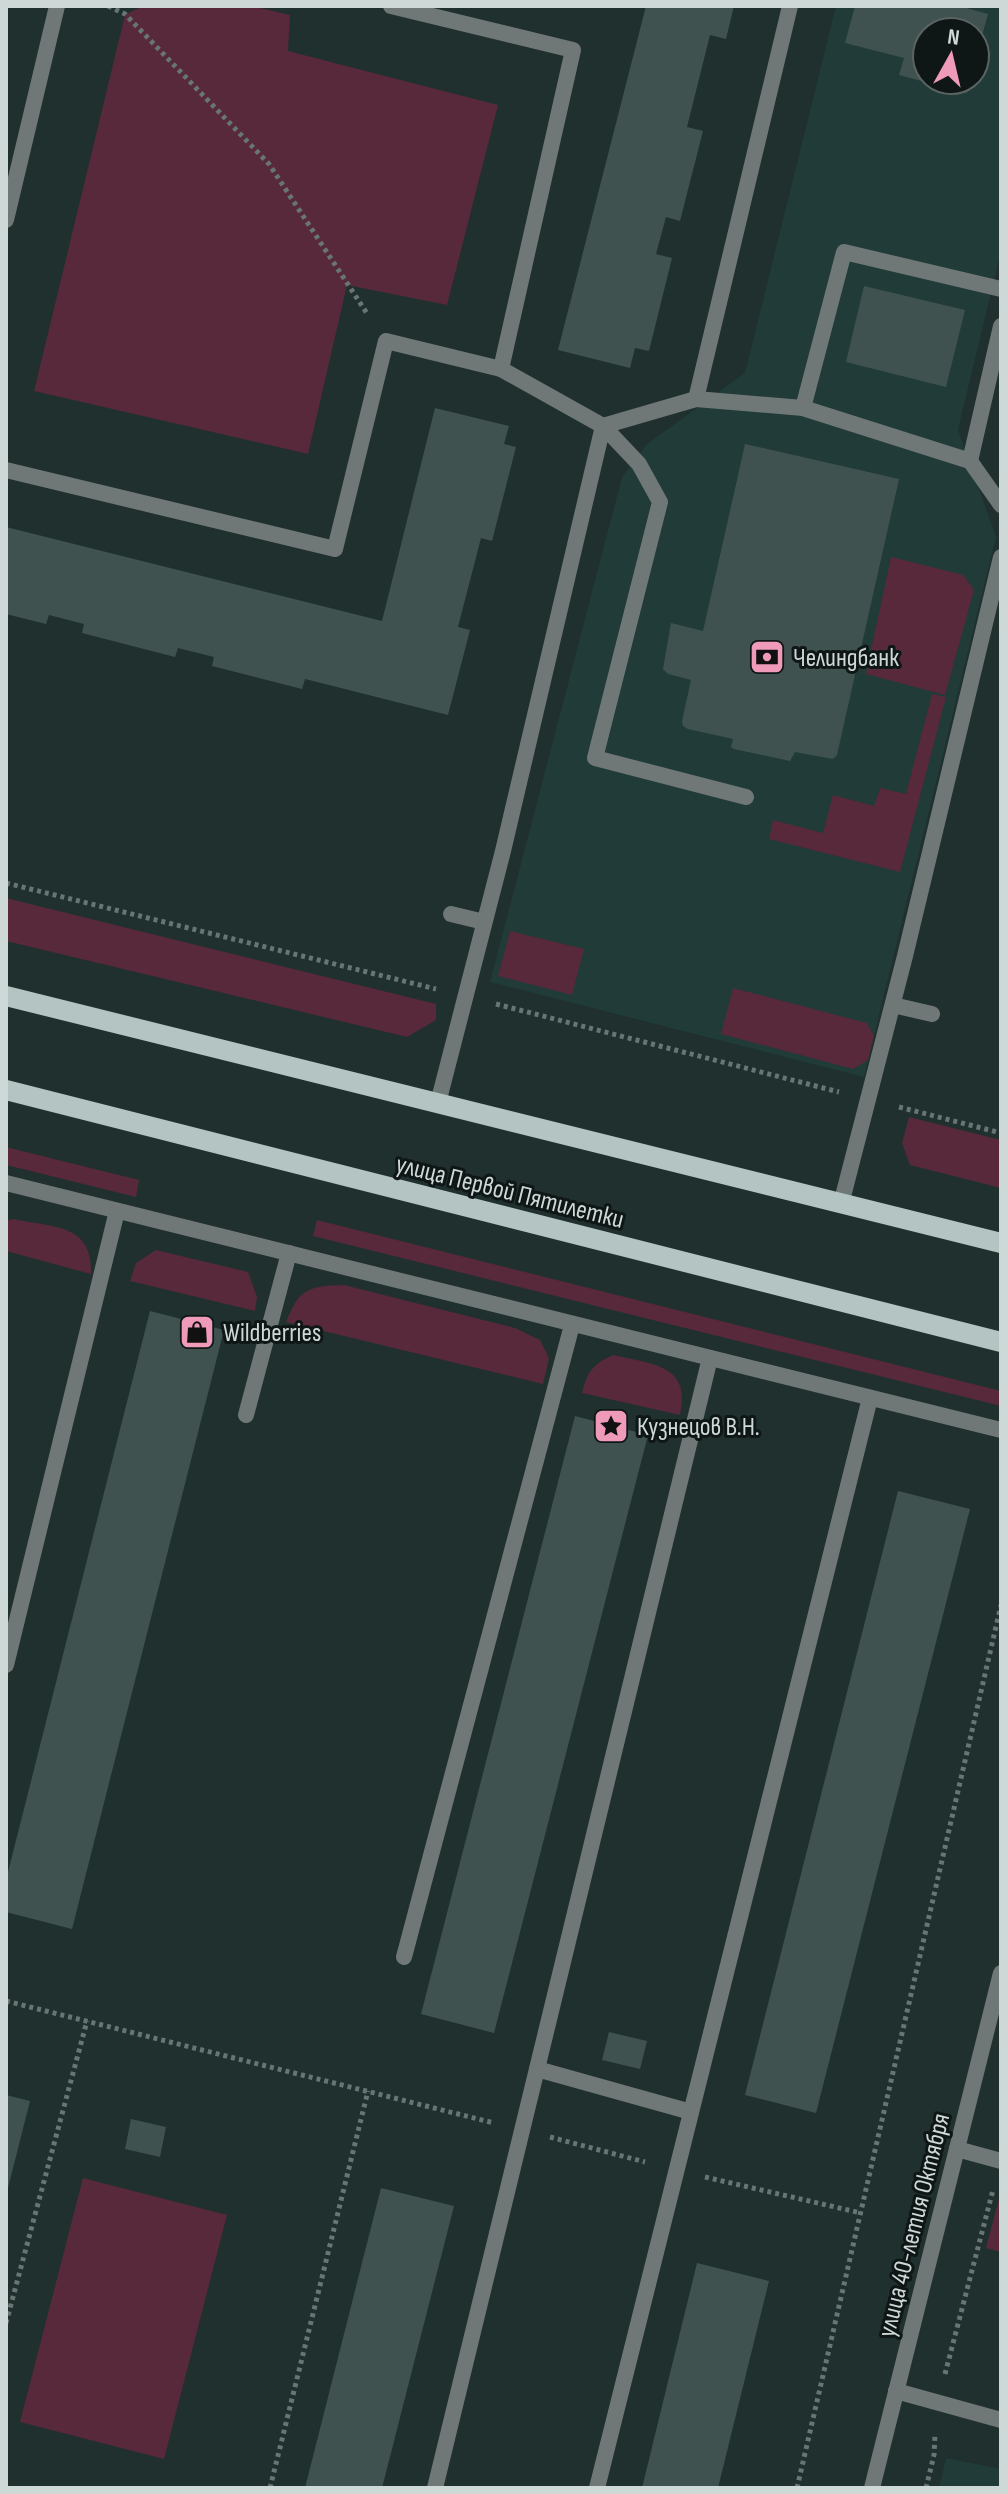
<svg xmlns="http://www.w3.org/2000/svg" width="1007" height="2494" font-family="'Sofia Sans Condensed',sans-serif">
	<rect width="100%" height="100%" fill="#1f302e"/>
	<g fill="#203b38" fill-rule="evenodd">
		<path d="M 836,6 L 1001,6 L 1001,251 L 958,430 L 996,537 L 864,1077 L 490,982 L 622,477 L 647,444 L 745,373 ZM 927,32 L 975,32 L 975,80 L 927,80 Z"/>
		<polygon points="946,2458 1001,2469 1001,2488 939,2488"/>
	</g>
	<g fill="#57293a">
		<polygon points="142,6 252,6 290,15 288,51 498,105 447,305 347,285 308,454 34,391 125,15"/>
		<polygon points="891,557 963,575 974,590 945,695 866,674"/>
		<polygon points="932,694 946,697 900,872 769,839 773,820 823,833 833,795 874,806 880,788 906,794"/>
		<polygon points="6,898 436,1004 436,1020 407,1037 6,941"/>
		<polygon points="510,931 584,949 572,995 498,976"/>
		<polygon points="733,988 867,1023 874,1036 868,1060 853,1069 721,1034"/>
		<polygon points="909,1117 1001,1140 1001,1188 910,1165 902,1143"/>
		<polygon points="6,1147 139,1180 136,1197 6,1165"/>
		<path d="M 14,1219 C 53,1228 93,1223 91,1274 L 6,1251 L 6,1221 Z"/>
		<polygon points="317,1220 1001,1391 1001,1406 313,1236"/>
		<polygon points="156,1250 248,1272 257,1297 255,1311 130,1281 136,1263"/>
		<path d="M 344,1285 L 515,1328 L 540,1340 L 549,1358 L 543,1384 L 286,1322 C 299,1288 309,1286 344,1285 Z"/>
		<path d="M 613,1355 C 651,1364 692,1364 680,1415 L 582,1393 C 587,1372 593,1364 613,1355 Z"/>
		<polygon points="83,2178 227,2215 164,2459 20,2422"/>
		<polygon points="1001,2191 1001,2252 986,2248"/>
	</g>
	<g fill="#405250">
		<polygon points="646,6 734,6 726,39 710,35 687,127 703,131 680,221 666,217 656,254 672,258 649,351 635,348 630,368 558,350"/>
		<polygon points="855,6 959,6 988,14 976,58 975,32 927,32 927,80 970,80 967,93 899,75 904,58 845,43"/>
		<polygon points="864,286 965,310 946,387 846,362"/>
		<polygon points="435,408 509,426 504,444 516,447 492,541 481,538 458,627 470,630 448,715 305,679 302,689 212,666 214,657 178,648 175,657 82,633 84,624 49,615 46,624 6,614 6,527 382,621"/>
		<polygon points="745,444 899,479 837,755 833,759 795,752 790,761 734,749 731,747 733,739 688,729 683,726 682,721 691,680 668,674 663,669 671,623 703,631"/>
		<polygon points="150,1311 224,1330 72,1929 6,1912 6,1880"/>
		<polygon points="575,1416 648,1435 494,2033 421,2014"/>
		<polygon points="898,1491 970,1509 816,2113 745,2095"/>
		<polygon points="609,2032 647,2041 640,2069 602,2060"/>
		<polygon points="6,2095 30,2101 7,2192 6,2192"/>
		<polygon points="131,2119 166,2127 160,2157 125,2149"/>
		<polygon points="381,2188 454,2206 382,2488 305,2488"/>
		<polygon points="697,2263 769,2281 718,2488 642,2488"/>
	</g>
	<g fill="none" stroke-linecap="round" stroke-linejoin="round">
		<g stroke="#677574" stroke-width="5" stroke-dasharray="4 4" stroke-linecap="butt">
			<polyline points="108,6 125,14 269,164 368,315"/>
			<polyline points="6,883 436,989"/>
			<polyline points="496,1004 839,1092"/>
			<polyline points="899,1107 1001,1133"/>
			<polyline points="6,2001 494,2123"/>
			<polyline points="550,2137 645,2162"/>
			<polyline points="705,2177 861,2213"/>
			<polyline points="6,2323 87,2021"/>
			<polyline points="945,2374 993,2190"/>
			<polyline points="270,2488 368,2091"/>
			<polyline points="797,2488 1001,1605"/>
			<polyline points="926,2488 934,2455 935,2435"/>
		</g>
		<g stroke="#707877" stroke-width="16">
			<polyline points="391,6 573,50 501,369"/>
			<polyline points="6,220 57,6"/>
			<polyline points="696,399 790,6"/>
			<polyline points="803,408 844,252 1001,289"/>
			<polyline points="970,461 1001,326"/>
			<polyline points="6,470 335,549 386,341 501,369 603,426 696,399 803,408 970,461 1001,505"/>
			<polyline points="451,914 484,922"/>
			<polyline points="893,1005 932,1014"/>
			<polyline points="438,1103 503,851 603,426 639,464 660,502 595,758 746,797"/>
			<polyline points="6,1183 1001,1430"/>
			<polyline points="841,1204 905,956 1001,557"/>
			<polyline points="246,1415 289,1253"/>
			<polyline points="6,1665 117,1211"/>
			<polyline points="404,1957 572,1325"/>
			<polyline points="537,2069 691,2112"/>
			<polyline points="957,2149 1001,2161"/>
			<polyline points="896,2391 1001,2420"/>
			<polyline points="435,2488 710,1358"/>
			<polyline points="597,2488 870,1398"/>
		</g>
		<polyline stroke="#707877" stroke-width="16" points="872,2488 1001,1973"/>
		<g stroke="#b3c4c2" stroke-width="20">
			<polyline points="6,996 1001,1243"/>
			<polyline points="6,1090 1001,1342"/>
		</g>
	</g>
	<defs>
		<g id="bank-square" transform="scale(1.8)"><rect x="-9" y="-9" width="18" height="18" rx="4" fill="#ef9ab8" stroke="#0f1616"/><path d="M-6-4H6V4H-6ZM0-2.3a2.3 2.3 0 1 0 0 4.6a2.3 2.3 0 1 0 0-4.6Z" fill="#111"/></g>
		<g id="shop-square" transform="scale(1.8)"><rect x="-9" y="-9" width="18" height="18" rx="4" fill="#ef9ab8" stroke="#0f1616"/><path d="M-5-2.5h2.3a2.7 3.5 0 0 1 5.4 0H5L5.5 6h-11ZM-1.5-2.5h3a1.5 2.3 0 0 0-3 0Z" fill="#111"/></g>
		<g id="sight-square" transform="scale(1.8)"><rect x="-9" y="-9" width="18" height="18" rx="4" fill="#ef9ab8" stroke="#0f1616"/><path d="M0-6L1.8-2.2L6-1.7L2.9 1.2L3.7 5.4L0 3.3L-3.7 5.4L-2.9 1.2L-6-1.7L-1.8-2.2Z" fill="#111"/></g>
	</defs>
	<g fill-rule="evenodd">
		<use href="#bank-square" x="767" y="657"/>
		<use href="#shop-square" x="197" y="1332"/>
		<use href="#sight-square" x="611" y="1426"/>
	</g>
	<g text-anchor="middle" stroke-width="6" stroke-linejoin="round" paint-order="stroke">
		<g font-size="26" fill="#ced8d7" stroke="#0f1616" text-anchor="start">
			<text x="793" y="666">Челиндбанк</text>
			<text x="223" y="1341">Wildberries</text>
			<text x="637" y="1435">Кузнецов В.Н.</text>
		</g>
		<g font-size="26" fill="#ced8d7" stroke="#0f1616">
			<text transform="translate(510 1191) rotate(14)" y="9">улица Первой Пятилетки</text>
			<text transform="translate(913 2225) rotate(-76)" y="9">улица 40-летия Октября</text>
		</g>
	</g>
	<rect width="1007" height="2494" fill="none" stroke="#ced8d7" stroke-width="16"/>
	<g transform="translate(951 56) rotate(8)"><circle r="38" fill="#0f1616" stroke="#5b6463" stroke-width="2"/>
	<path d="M0-6L14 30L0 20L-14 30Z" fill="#ef9ab8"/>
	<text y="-12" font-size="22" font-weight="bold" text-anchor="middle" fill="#ced8d7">N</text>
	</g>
</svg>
